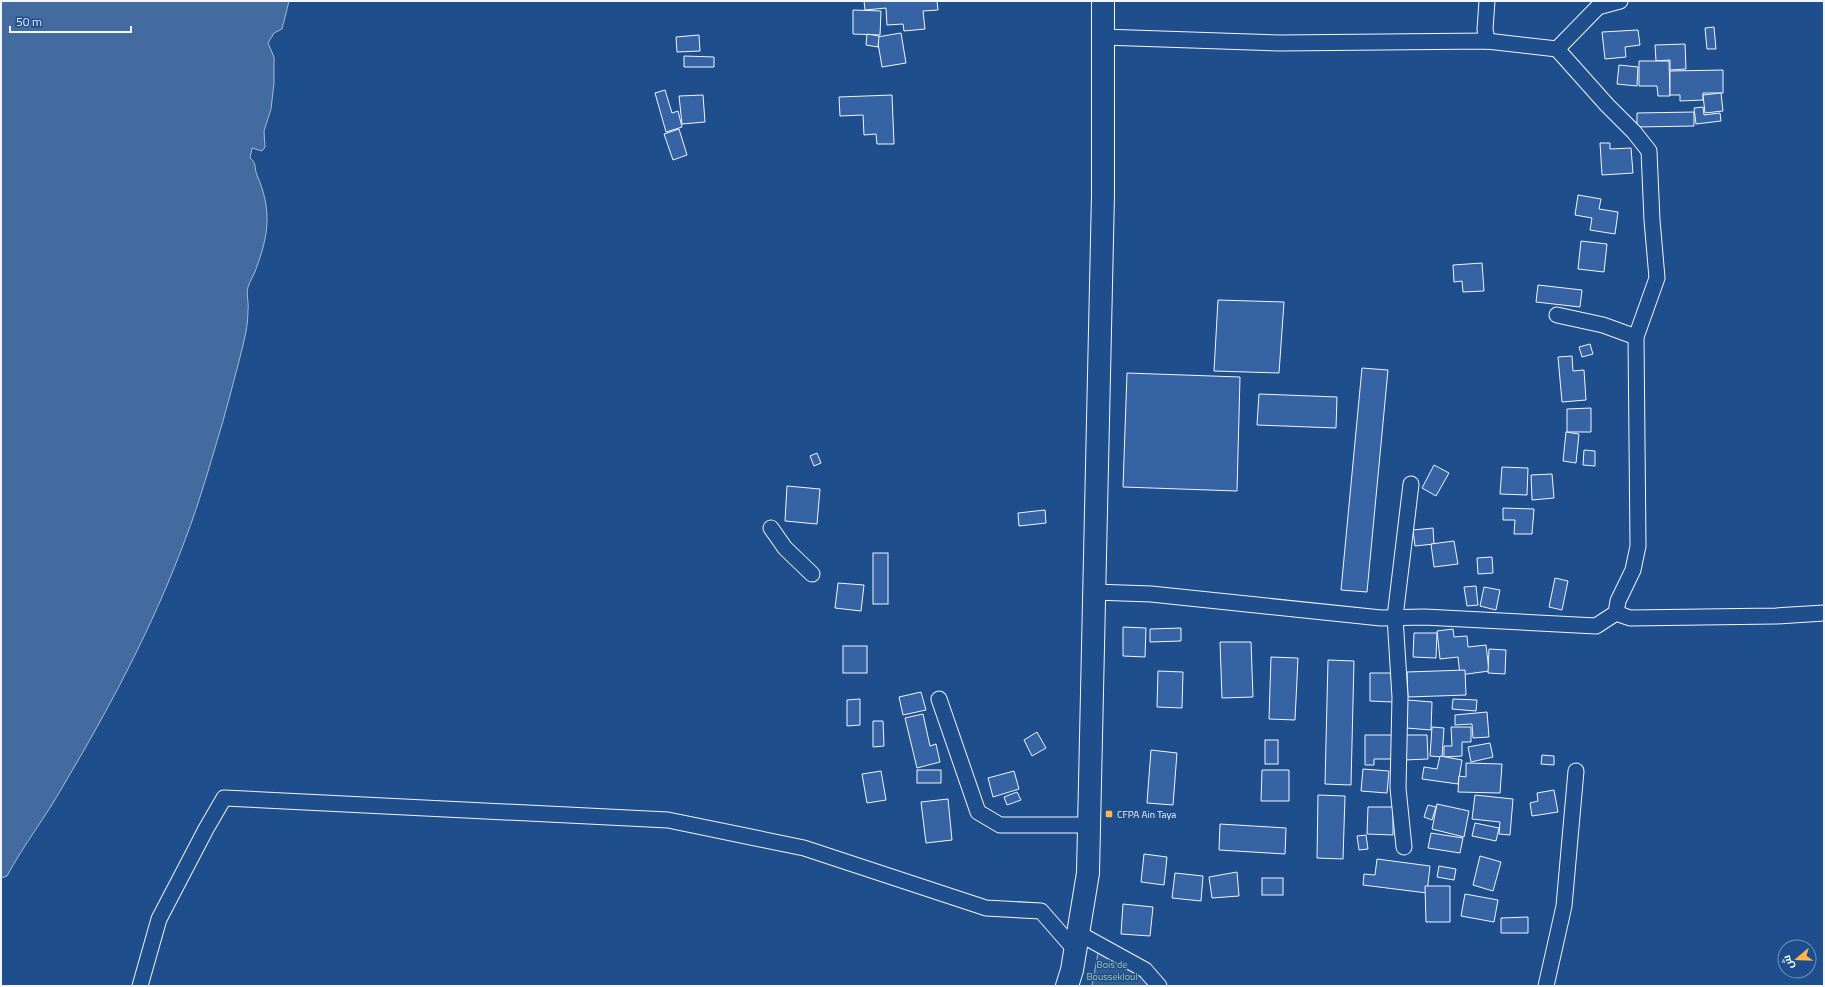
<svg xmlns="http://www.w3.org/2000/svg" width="1825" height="987" font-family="'Titillium Web',Cairo,sans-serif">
	<rect width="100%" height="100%" fill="#1f4e8c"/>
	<polygon fill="#305b95" stroke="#a8bbd7" points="1100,942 1134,964 1151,986 1092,986"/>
	<path fill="#446ba0" stroke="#a8bbd7" d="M 1,1 L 289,1 L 282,29 L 274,33 L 268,43 L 274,57 L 274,83 L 271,109 L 264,131 L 265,147 L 262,151 L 252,148 L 250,158 C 257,163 254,168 257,175 C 272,210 269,234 256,269 C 254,275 250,281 248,287 C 246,293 249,303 248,310 C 248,322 246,333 243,345 C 237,370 230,395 223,421 C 211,461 200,501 185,540 C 153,626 110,707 63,786 C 46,817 24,844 7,876 L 1,878 Z"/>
	<g fill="#3563a3" stroke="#f2f6ff">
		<polygon points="864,1 937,1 938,10 923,11 925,29 904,31 903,24 887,25 886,8 865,10"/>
		<polygon points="853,10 881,11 880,35 853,34"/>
		<polygon points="1714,27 1716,49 1707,49 1705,28"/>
		<polygon points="1638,30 1640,45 1625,47 1626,57 1605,59 1602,32"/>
		<polygon points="901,33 906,63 882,67 877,37"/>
		<polygon points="867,34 879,36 878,47 866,45"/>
		<polygon points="699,35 700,51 677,52 676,37"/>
		<polygon points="1685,44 1686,69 1670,70 1670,60 1656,61 1655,45"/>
		<polygon points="684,56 714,57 714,67 684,67"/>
		<polygon points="1639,61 1669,61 1670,96 1658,96 1657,86 1639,86"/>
		<polygon points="1619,65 1638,67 1637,86 1617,84"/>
		<polygon points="1723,70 1723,93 1703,93 1703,100 1680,101 1680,95 1670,95 1670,71"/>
		<polygon points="665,90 672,113 678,111 682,127 666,132 655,93"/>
		<polygon points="1721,93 1723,111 1705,113 1703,95"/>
		<polygon points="703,95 705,122 682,124 679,96"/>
		<polygon points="892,95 894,144 877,144 876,134 864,135 863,115 840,116 839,97"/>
		<polygon points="1703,107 1704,115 1720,113 1721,121 1696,124 1694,108"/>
		<polygon points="1694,112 1694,126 1637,127 1637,113"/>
		<polygon points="679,129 687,155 673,160 664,134"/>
		<polygon points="1600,143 1610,143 1610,149 1631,148 1633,173 1602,175"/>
		<polygon points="1578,195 1601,199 1599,209 1618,212 1615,234 1590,230 1592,218 1575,215"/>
		<polygon points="1581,241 1607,244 1604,272 1578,269"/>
		<polygon points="1482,263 1484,291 1463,292 1462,281 1454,282 1453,265"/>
		<polygon points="1538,285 1582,290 1580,307 1536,302"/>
		<polygon points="1218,300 1284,302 1279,373 1214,371"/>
		<polygon points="1590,344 1593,354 1582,357 1579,347"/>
		<polygon points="1572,356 1573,371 1584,370 1586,400 1562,402 1558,357"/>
		<polygon points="1362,368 1388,370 1367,592 1341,590"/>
		<polygon points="1127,373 1240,377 1237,491 1123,487"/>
		<polygon points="1259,394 1337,397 1336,428 1257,425"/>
		<polygon points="1591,408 1591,432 1567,432 1567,409"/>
		<polygon points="1566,432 1579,434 1576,463 1563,461"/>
		<polygon points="1584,450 1595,451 1595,466 1583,465"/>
		<polygon points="817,453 821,463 814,466 810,456"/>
		<polygon points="1434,465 1449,473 1436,496 1422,488"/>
		<polygon points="1502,467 1528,468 1527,495 1500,494"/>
		<polygon points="1552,474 1554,498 1532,500 1531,475"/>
		<polygon points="787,486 820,489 817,524 785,521"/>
		<polygon points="1503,508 1534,509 1532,534 1514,534 1515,520 1503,520"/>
		<polygon points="1045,510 1046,523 1019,526 1018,513"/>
		<polygon points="1433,528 1434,544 1415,546 1413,530"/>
		<polygon points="1454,541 1458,564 1434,567 1431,544"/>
		<rect x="873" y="553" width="15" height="51"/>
		<polygon points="1492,557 1493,573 1478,574 1477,558"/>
		<polygon points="1555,578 1568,581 1562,610 1549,607"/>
		<polygon points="838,583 864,585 861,611 835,608"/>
		<polygon points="1476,586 1478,605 1467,606 1464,587"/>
		<polygon points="1484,587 1500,590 1496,610 1480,606"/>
		<polygon points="1123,627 1146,628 1145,657 1123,656"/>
		<polygon points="1181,628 1181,641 1150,642 1150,629"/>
		<polygon points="1453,629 1454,637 1467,636 1468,647 1486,645 1489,671 1460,675 1458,657 1440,659 1437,631"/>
		<polygon points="1414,633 1437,633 1436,658 1413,657"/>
		<polygon points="1220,642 1251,642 1253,697 1222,698"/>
		<rect x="843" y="646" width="24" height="27"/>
		<polygon points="1489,649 1506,650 1505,674 1488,673"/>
		<polygon points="1271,657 1298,658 1295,720 1269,719"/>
		<polygon points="1328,660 1354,661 1351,785 1325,784"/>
		<polygon points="1465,670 1466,695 1408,697 1407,672"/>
		<polygon points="1158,671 1183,672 1182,708 1157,707"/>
		<polygon points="1370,673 1393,673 1393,702 1370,701"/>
		<polygon points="921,692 926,710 903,715 899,697"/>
		<polygon points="860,699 860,725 847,726 847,700"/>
		<polygon points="1453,699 1477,700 1476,711 1452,709"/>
		<polygon points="1407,700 1432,702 1431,730 1406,728"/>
		<polygon points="1487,712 1489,737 1473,738 1472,724 1455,725 1455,715"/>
		<polygon points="923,714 930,746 936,744 940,762 917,768 905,718"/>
		<polygon points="873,721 883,721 884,746 873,747"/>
		<polygon points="1432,727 1444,728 1442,757 1430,756"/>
		<polygon points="1451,727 1471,727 1471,742 1462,742 1462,756 1444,757 1444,746 1452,746"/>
		<polygon points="1037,732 1046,748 1032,756 1024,740"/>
		<polygon points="1365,735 1393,735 1393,759 1374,759 1374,765 1365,765"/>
		<polygon points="1404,735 1427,735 1428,759 1404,760"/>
		<rect x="1265" y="740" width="13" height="24"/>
		<polygon points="1490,743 1493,757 1471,762 1468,747"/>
		<polygon points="1151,750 1177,753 1173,805 1147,803"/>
		<polygon points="1542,755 1554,756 1554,765 1541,764"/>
		<polygon points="1440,756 1462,760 1458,784 1422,779 1424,767 1437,769"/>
		<polygon points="1466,763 1502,764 1500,793 1458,792 1459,776 1466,777"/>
		<polygon points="1363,769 1389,771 1387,793 1361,791"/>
		<rect x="917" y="770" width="24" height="13"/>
		<polygon points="1262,770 1289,770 1289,801 1261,801"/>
		<polygon points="881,771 886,800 867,803 862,774"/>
		<polygon points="1014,771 1019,789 993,797 988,778"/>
		<polygon points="1554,790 1558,812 1532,816 1530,803 1538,801 1537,793"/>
		<polygon points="1017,792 1021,800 1007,805 1004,797"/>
		<polygon points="1318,795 1345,796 1343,859 1317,858"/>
		<polygon points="1475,795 1513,799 1510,835 1499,834 1500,822 1472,819"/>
		<polygon points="948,799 952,840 926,843 921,802"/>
		<polygon points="1437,804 1469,811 1464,837 1432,829"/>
		<polygon points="1428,805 1436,807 1432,820 1424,817"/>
		<polygon points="1368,807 1393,807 1393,835 1367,834"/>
		<polygon points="1475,823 1499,828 1496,841 1472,836"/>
		<polygon points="1220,824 1286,828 1285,854 1219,850"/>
		<polygon points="1431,833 1463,838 1460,853 1428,848"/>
		<polygon points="1366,835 1368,849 1359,850 1357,836"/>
		<polygon points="1144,854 1167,857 1164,885 1141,882"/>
		<polygon points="1480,856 1501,862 1493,891 1473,885"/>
		<polygon points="1377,859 1430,866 1427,893 1363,885 1364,874 1375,875"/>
		<polygon points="1439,866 1456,869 1454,880 1437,877"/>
		<polygon points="1237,872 1239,896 1212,898 1209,877"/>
		<polygon points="1175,873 1203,876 1201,901 1172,898"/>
		<rect x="1262" y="878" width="21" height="17"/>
		<polygon points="1425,886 1450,886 1450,922 1426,922"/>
		<polygon points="1465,894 1498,900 1494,922 1461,916"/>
		<polygon points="1123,904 1153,907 1150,936 1121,934"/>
		<polygon points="1528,917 1528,933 1501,933 1501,918"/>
	</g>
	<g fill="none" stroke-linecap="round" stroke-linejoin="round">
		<g stroke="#f2f6ff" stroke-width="17">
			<g id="street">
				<polyline points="1487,41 1485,29 1487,1"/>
				<polyline points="1557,49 1598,7 1620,1"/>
				<polyline points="1557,315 1603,325 1636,337"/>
				<polyline points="771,528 785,548 812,574"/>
				<polyline points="1094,592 1151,594 1381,618 1424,617 1596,626 1616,613 1618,601 1633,570 1638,546 1636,337 1657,278 1652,220 1649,151 1634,132 1607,105 1557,49 1487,41 1280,43 1103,37"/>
				<polyline points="1616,613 1630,618 1776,616 1824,613"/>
				<polyline points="939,699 978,812 1000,825 1089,825"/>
				<polyline points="1404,847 1398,788 1400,697 1395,617 1411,484"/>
				<polyline points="1078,933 1145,970 1159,986"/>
				<polyline points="140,986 159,919 206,829 224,798 668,820 804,848 986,908 1041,911 1076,951"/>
				<polyline points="1546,986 1564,906 1576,771"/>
			</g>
		</g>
		<g stroke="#f2f6ff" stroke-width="24">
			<polyline id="primary" points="1067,986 1072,970 1088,873 1103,194 1103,1"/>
		</g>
		<use href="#street" stroke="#1f4e8c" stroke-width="15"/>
		<use href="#primary" stroke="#1f4e8c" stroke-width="22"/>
	</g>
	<rect fill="#ffb74d" stroke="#1f4e8c" stroke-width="1.5" x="1105" y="810" width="8" height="8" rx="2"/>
	<g text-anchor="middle" stroke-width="3" stroke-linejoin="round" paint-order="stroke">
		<g font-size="10" fill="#f2f6ff" stroke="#1f4e8c" text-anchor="start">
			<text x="1117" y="818">CFPA Ain Taya</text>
		</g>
		<g font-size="10" fill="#97c8a6" stroke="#1f4e8c">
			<text x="1112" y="968">Bois de<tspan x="1112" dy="12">Boussekloul</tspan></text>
		</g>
	</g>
	<rect width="1825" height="987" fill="none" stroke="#f2f6ff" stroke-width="4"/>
	<g transform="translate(1797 959) rotate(251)"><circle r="19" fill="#1f4e8c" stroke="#7391ba"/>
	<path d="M0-3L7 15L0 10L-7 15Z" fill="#ffb74d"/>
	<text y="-6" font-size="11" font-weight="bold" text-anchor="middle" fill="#f2f6ff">ش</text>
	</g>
	<path d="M10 26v6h121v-6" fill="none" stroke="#f2f6ff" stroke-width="2"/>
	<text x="16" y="26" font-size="12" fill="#f2f6ff" stroke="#1f4e8c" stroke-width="3" paint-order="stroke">50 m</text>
</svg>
